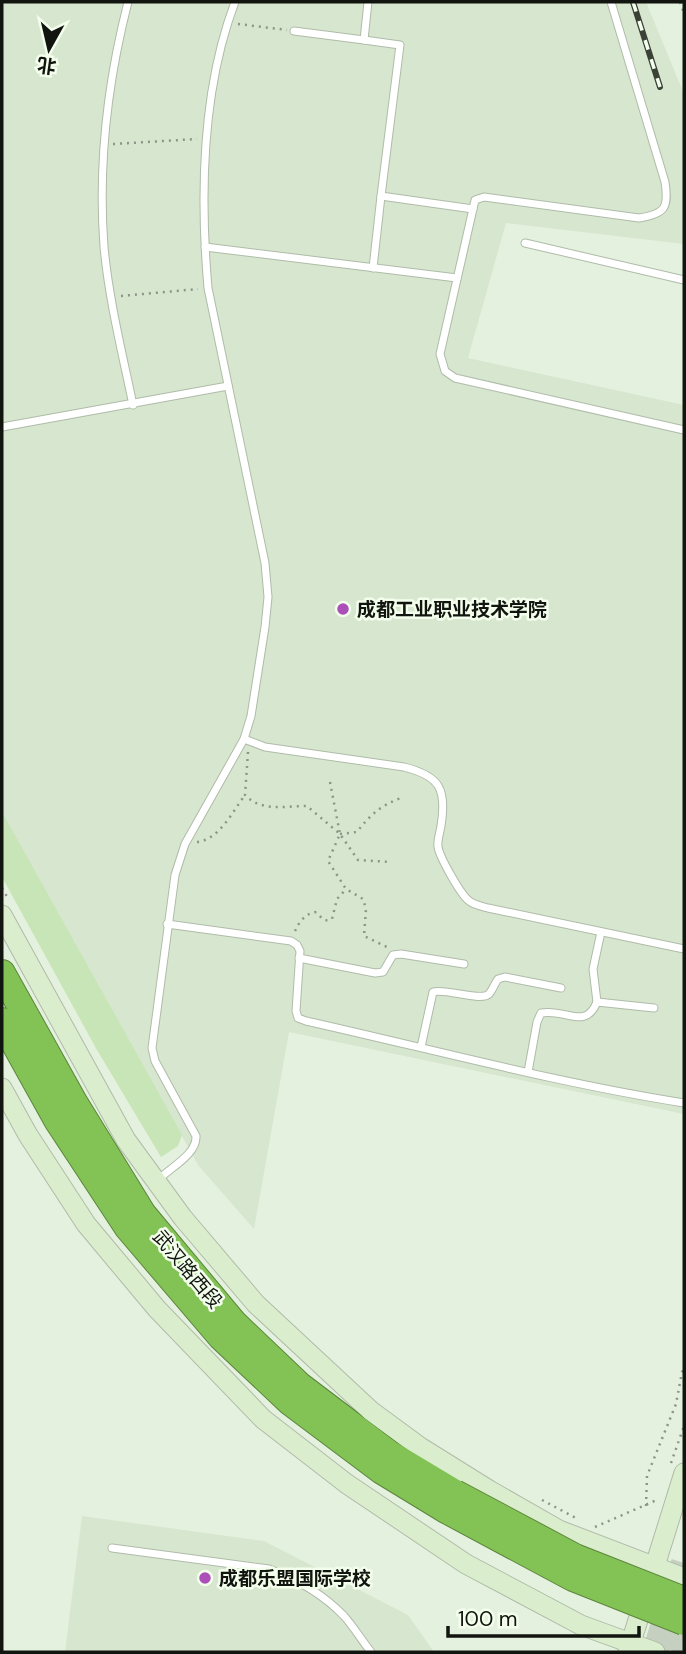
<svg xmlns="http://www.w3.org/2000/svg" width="686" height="1654" font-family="'DM Sans','Noto Sans SC',sans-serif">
	<rect width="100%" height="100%" fill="#e5f1df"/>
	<g fill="#d7e6ce">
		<polygon points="2,2 646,2 684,94 684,244 506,223 468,358 684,405 684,1114 289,1032 254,1229 198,1165 2,813"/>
		<polygon points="82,1516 264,1541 408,1615 434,1652 65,1652"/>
	</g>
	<polygon fill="#c7e5b6" points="2,812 182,1135 178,1146 161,1157 97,1050 2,877"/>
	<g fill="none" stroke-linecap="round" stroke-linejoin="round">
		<g stroke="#c5d0c0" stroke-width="26" stroke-dasharray="26 13" stroke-linecap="butt">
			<polyline points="655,1652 684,1563"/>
			<polyline points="677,1652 684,1626"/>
		</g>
		<g stroke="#b0bbaa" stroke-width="9">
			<g id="lane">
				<path d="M 128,2 C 108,80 98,166 104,247 C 109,300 122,352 133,405"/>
				<path d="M 611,2 L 665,182 C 669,208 665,214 639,218 L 484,197 L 475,200 L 440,354 L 445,371 L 455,378 L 684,430"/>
				<polyline points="294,31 364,40 368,2"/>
				<polyline points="364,40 400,45 381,196 473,209"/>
				<polyline points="525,243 684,280"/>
				<polyline points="205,247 457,278"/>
				<polyline points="373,268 381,196"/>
				<polyline points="2,427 228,386"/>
				<path d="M 244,739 L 265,747 L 404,767 C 440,776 447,789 441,826 C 440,832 437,841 438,847 C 440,858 460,893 468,900 C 473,905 481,906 488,908 L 684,949"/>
				<path d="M 167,924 L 291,941 L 297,945 L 300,951 L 296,1011 L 298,1018 L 306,1021 C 431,1049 557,1083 684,1103"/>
				<polyline points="299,958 375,973 383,972 393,955 401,954 464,964"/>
				<polyline points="597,1002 593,969 601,932"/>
				<path d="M 421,1047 L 433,992 C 446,988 481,1002 489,994 C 492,991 495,983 498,979 L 505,977 L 561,988"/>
				<path d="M 528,1072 L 537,1022 L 541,1013 C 566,1008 585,1031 597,1002 L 654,1008"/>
				<path d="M 157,1181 C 169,1168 197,1155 196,1136 L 155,1061 L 152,1048 L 175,875 L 185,844 L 244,739 L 251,716 L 265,627 L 268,597 L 265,563 L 208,288 C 200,196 202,89 235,2"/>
				<path d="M 112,1548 L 269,1569 C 296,1579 324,1595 344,1616 C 354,1627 362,1641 371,1652"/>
			</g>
		</g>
		<g stroke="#b0bbaa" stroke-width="21">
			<g id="secondary">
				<polyline points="2,915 126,1140 183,1218 256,1304 371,1411 420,1447 489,1490 559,1530 684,1578"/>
				<polyline points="2,1088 28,1135 86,1224 157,1309 263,1419 347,1484 466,1564 581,1625 655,1652"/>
				<polyline points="628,1652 684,1473"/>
			</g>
		</g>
		<g stroke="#5b853c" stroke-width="28">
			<g id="highway">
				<polyline points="2,973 74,1102 143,1214 234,1323 299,1385 390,1454 455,1493"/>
				<polyline points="2,1021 57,1120 128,1228 221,1337 290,1402 382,1471 446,1510"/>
			</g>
		</g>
		<g stroke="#8d9588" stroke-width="2.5" stroke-dasharray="2 5" stroke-linecap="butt">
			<polyline points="680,2 684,13"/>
			<polyline points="238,24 287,30"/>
			<polyline points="113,144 197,139"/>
			<polyline points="121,296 198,289"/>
			<path d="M 248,752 L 245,795 C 261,812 285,806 307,806 L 340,834 L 358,860 L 391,862"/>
			<polyline points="330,782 340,834 328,861 346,889 363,899 366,909 364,936 387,947"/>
			<path d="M 340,834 L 357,832 C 369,816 381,805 401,798"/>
			<path d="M 197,842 C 219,840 233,811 245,795"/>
			<polyline points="2,888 9,900"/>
			<path d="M 295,931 C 299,922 305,914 315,912 C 322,917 323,923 332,919 L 337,899 L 346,889"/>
			<polyline points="671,1463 684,1426"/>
			<polyline points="542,1500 576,1518"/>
			<polyline points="646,1506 647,1476 676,1404 682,1372 684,1370"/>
			<polyline points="595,1527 659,1499"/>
		</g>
		<use href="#lane" stroke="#fff" stroke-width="7"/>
		<use href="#secondary" stroke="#daedcc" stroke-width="19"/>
		<use href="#highway" stroke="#83c255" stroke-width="26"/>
		<g stroke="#3c4138" stroke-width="6">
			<polyline id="rail" points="633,2 660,87"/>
		</g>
		<use href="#rail" stroke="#f3feec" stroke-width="3.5" stroke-dasharray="10" stroke-linecap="butt"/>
		<g stroke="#5b853c" stroke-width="28" stroke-linecap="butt">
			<g id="highway-bridge">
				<polyline points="455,1493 575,1557 684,1600"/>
				<polyline points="446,1510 573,1578 684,1622"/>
			</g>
		</g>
		<use href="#highway-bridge" stroke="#83c255" stroke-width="26"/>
	</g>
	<g fill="#ac4fb9" stroke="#f3feec" stroke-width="2.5">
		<circle cx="343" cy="609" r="7"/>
		<circle cx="205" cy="1578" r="7"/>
	</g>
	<g text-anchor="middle" stroke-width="5" stroke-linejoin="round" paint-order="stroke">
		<g font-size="19" font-weight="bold" fill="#12150f" stroke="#f3feec" text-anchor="start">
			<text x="357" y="616">成都工业职业技术学院</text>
			<text x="219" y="1585">成都乐盟国际学校</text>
		</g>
		<g font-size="19" fill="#12150f" stroke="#f3feec">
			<text transform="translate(188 1269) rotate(50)" y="7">武汉路西段</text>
		</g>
	</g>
	<rect width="686" height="1654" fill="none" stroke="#12150f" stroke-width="7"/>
	<g transform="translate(49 49) rotate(188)" stroke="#f3feec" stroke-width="5" paint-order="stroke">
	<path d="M0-5L12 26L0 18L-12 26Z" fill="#12150f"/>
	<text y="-10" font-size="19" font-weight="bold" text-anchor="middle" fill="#12150f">北</text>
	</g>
	<path d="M448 1626v10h191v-10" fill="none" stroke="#12150f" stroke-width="3.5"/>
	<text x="458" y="1626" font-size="21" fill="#12150f" stroke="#f3feec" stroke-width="5" paint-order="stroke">100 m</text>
</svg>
